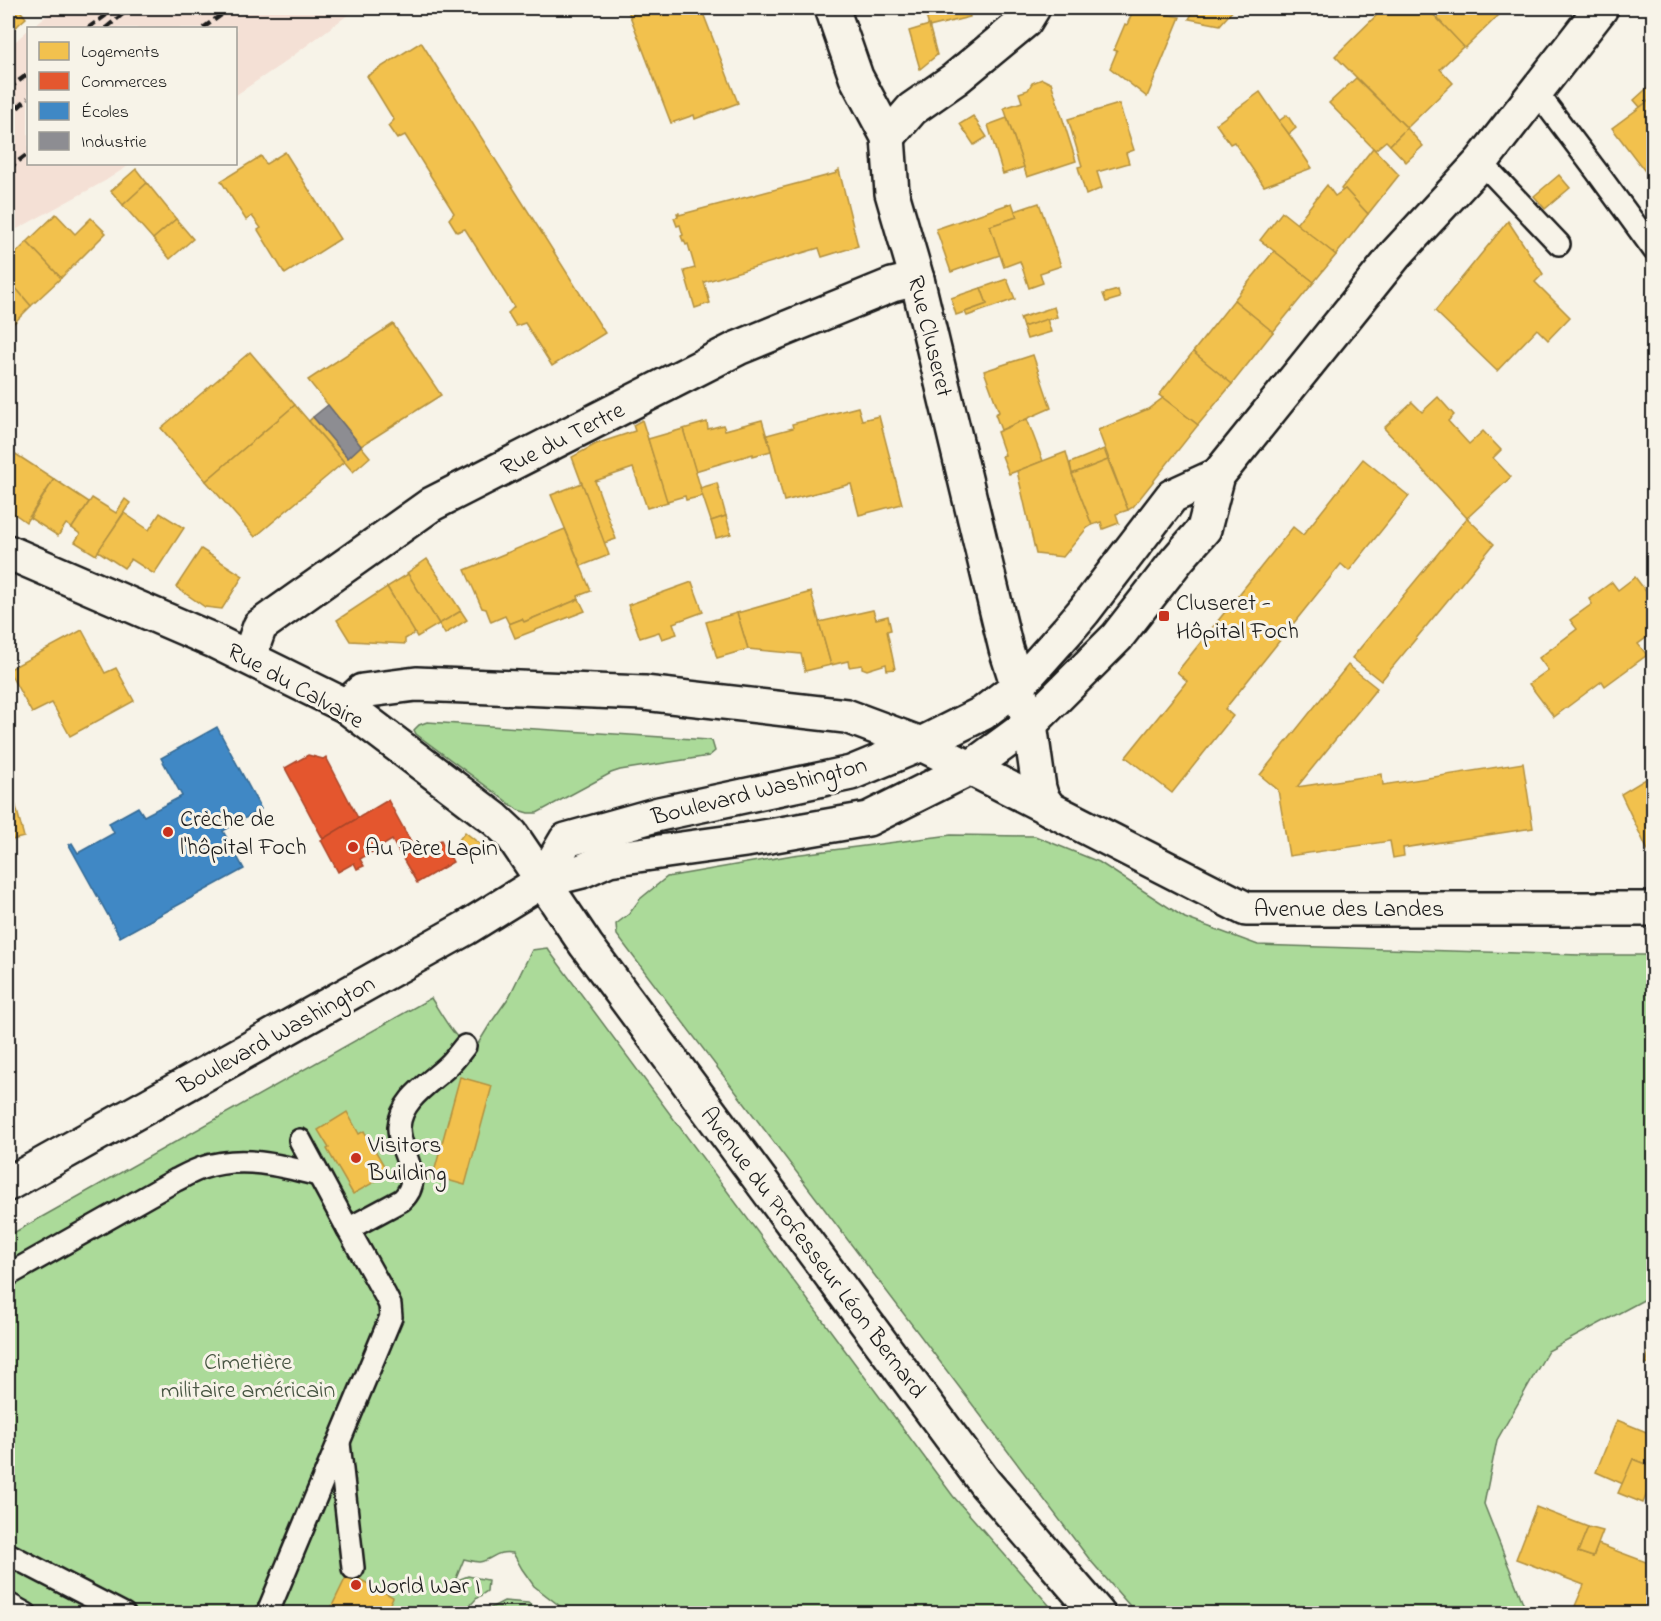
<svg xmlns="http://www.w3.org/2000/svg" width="1661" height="1621" font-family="'Indie Flower',sans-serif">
	<rect width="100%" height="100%" fill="#f7f3e8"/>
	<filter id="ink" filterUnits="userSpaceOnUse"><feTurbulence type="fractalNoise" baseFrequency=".0167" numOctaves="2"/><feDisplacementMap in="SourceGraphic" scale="12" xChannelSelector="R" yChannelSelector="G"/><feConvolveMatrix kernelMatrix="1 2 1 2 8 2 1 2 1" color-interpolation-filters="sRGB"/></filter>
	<g filter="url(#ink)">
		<g fill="#f4e0d5">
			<polygon points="56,8 357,8 282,64 236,95 236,28 31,28"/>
			<polygon points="28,30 28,164 131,164 105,181 8,234 8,48"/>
		</g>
		<g fill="#abda99" stroke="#647b5a" stroke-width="1.5">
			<polygon points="427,722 709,740 712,741 715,751 709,756 620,770 611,773 537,813 528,813 518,810 416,734 414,730 419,725"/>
			<polygon points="951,835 1035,836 1099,862 1185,918 1258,945 1580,955 1653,955 1653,1295 1548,1351 1497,1440 1484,1504 1527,1613 1136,1613 1090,1560 617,935 616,924 629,914 640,899 667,877 793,855"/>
			<path d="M 547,948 L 953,1496 L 1056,1613 L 569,1613 L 534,1586 L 522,1569 L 513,1553 C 495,1550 493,1560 479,1562 C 475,1562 468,1560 464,1559 L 455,1581 L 468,1576 L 488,1580 L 487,1591 L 477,1598 L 463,1613 L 8,1613 L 8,1236 L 431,998 C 443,1017 454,1038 473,1052 L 490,1024 L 509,997 L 532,950 Z"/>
			<polygon points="504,1601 528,1603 541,1613 481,1613"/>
		</g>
		<g fill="#f2c14e" stroke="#b2903f" stroke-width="1.5">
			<polygon points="8,8 18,8 26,18 8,34"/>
			<polygon points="627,8 701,8 738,103 695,119 694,115 671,123"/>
			<polygon points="924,8 968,8 970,17 929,27"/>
			<polygon points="1134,8 1180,17 1147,97 1110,68 1117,51 1114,50 1125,24 1127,25"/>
			<polygon points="1195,8 1235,8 1220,25 1189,19"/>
			<polygon points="1384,8 1427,8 1464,46 1440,69 1453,83 1407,128 1335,56"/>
			<polygon points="1448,8 1492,8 1499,15 1465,48 1437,18"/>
			<polygon points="929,25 937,55 920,69 909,31"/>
			<polygon points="421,42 605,333 552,366 525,323 516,326 508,313 514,307 465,229 457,232 449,219 454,213 405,135 397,139 388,126 394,120 367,76"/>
			<polygon points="1356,78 1407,128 1390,145 1386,141 1375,150 1329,103"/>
			<polygon points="1042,79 1048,82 1051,82 1076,161 1027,177 1004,108 1022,102 1019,93 1028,90 1032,83"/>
			<polygon points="1654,82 1654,97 1640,107 1634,100"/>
			<polygon points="1260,92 1312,168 1264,186 1234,142 1230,144 1216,124"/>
			<polygon points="1654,97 1654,183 1612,128"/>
			<polygon points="1119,104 1134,150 1126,153 1129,163 1097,172 1102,188 1086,195 1078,167 1082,166 1068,119"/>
			<polygon points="1287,115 1296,128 1289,134 1279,121"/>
			<polygon points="973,116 987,137 974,145 960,124"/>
			<polygon points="1007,118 1024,167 1003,174 988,125"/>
			<polygon points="1407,128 1423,146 1406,162 1390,145"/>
			<polygon points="1373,148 1399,175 1368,214 1345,189 1343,191 1341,189"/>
			<polygon points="285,152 340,239 285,274 258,230 261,228 252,216 246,220 221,181 261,156 266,164"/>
			<polygon points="136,169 147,183 123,205 111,191"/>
			<polygon points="839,170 858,246 822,257 819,248 704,282 710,303 695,308 684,271 695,268 688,244 686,245 684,240 683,241 681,236 683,235 680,225 677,226 674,218 678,217 677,213 679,213 679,215 837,173 836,172"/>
			<polygon points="1559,175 1570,188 1545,209 1534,196"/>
			<polygon points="147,183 176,219 153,239 123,205"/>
			<polygon points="1327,185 1335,196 1345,189 1368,214 1336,255 1296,224"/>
			<polygon points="1012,203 1017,217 990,226 1000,255 951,272 936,229"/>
			<polygon points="1039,203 1061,266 1040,273 1043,283 1029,288 1020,261 1004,267 990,226 1017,217 1015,211"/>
			<polygon points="1282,212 1336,255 1314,282 1260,240"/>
			<polygon points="56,214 75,234 91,218 106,233 61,278 27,242"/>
			<polygon points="176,219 193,239 170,259 153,239"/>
			<polygon points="1508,221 1543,274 1535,282 1570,317 1548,340 1537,329 1497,371 1435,311"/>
			<polygon points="27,242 61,278 31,306 8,279 8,261"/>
			<polygon points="1274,251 1314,282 1273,332 1234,300"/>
			<polygon points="8,279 31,306 8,329"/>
			<polygon points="1007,279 1015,299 967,316 965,312 987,304 981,288"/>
			<polygon points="981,288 987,304 956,315 951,298"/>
			<polygon points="1118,290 1120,298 1106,302 1103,294"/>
			<polygon points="1234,300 1273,332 1232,384 1193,352"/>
			<polygon points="1054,307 1057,317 1023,327 1020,318"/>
			<polygon points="1047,319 1051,332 1027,339 1023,327"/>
			<polygon points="393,324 441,395 361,446 308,380"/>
			<polygon points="250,352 295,405 206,481 161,428"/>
			<polygon points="1193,352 1232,384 1198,425 1159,395"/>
			<polygon points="1033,355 1051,408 1001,430 995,414 999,412 984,371"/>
			<polygon points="1438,397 1454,415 1448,421 1469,444 1483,431 1501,450 1493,458 1511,477 1467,518 1384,428 1412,402 1422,412"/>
			<polygon points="1163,398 1198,425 1133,507 1128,510 1098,430 1148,409"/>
			<polygon points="295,405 344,462 255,537 206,481"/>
			<polygon points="858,407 862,420 879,416 902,504 859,515 851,484 784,501 767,435 793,428 792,424"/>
			<polygon points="313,417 348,458 361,446 370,457 353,472 309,421"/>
			<polygon points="1027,419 1043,461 1009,474 1002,456 1005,455 997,432"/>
			<polygon points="642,420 668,502 647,508 633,468 595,481 616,539 604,543 572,457 596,444 635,431 633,425"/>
			<polygon points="762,420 771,451 753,456 753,454 695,471 683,429 707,422 708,429 723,425 725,430"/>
			<polygon points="683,429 703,496 686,500 685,496 667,501 648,439"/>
			<polygon points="1104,449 1108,460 1072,474 1070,463"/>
			<polygon points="1066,452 1072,474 1092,525 1087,528 1063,557 1036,554 1017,471"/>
			<polygon points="14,453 54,479 26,522 8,509 8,462"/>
			<polygon points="1363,459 1409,496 1349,571 1341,564 1225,709 1233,716 1172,793 1126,757 1187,681 1177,672 1293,527 1303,535"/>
			<polygon points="1108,460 1128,510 1116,514 1119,523 1103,529 1101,522 1092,525 1072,474"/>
			<polygon points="54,479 89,502 72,528 66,524 58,536 30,518"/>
			<polygon points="582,483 609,555 581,566 551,495"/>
			<polygon points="717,483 726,516 711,521 700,488"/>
			<polygon points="92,498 116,513 125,499 130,503 96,555 75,542 80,534 72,528"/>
			<polygon points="124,513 149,530 160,513 184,528 154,574 131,559 124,568 98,551"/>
			<polygon points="726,516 731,534 716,538 711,521"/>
			<polygon points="1467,518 1494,544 1381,681 1352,658"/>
			<polygon points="565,529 591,591 578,596 579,599 524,622 522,619 509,624 505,616 491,622 486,609 482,608 465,570"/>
			<polygon points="201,549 243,576 222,609 205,607 176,587"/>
			<polygon points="427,559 461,611 439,624 407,573"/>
			<polygon points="408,574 439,624 417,637 387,587"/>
			<polygon points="1635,577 1654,602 1654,632 1638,644 1647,655 1605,686 1602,681 1554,717 1529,684 1548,670 1539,658 1577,629 1570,620 1592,604 1589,599 1612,582 1618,590"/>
			<polygon points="692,582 703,612 673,623 677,634 662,639 659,632 640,638 628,605"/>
			<polygon points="387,587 415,633 405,639 405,644 350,641 337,620"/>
			<polygon points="811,592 831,665 805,671 801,654 748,649 737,613"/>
			<polygon points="579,599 585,611 515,638 509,624 522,619 524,622"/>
			<polygon points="873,610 876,619 888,616 891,630 887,631 895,669 887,670 886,664 867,670 862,668 862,665 849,667 848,661 831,665 819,622"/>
			<polygon points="461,611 467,620 445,634 439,624"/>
			<polygon points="737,613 748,649 717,658 706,622"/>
			<polygon points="82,630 105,673 116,668 134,701 70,736 52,703 32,713 8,670"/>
			<polygon points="1348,665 1377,688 1297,787 1382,774 1383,785 1523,763 1533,828 1403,848 1404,856 1393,858 1390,841 1289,856 1278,790 1260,775"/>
			<polygon points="1654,774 1654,855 1650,855 1621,794"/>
			<polygon points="8,780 9,780 24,837 8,841"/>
			<polygon points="465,832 486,849 477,855 458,841"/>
			<polygon points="460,1077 492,1086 465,1185 433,1176"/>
			<polygon points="347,1112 359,1134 364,1131 387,1171 377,1177 378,1180 353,1194 327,1149 329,1148 318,1130"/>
			<polygon points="1651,1342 1654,1342 1654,1366 1646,1364"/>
			<polygon points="1617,1420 1654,1435 1654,1467 1633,1459 1623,1484 1596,1472"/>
			<polygon points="1633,1459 1654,1467 1654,1476 1643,1503 1618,1493"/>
			<polygon points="1536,1507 1588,1527 1578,1552 1593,1557 1598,1544 1654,1565 1654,1614 1593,1614 1575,1606 1584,1585 1516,1559"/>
			<polygon points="1588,1527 1603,1531 1593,1557 1578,1552"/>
			<polygon points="348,1573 393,1597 385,1614 342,1614 331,1608"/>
		</g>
		<g fill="#e4572e" stroke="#a84529" stroke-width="1.5">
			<polygon points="308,755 323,759 326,757 358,818 323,839 285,768"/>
			<polygon points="388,800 417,853 441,840 453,862 417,883 392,840 360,859 364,866 357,869 354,863 338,872 321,840"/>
		</g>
		<polygon fill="#3f88c5" stroke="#346892" stroke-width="1.5" points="217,727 261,809 223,831 244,869 120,937 69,845 72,843 78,853 114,833 109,823 138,807 144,816 182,796 161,758"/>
		<polygon fill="#8d8d92" stroke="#6b6b6f" stroke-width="1.5" points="328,405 361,446 348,458 313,417"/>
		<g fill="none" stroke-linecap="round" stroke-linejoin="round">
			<g stroke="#1c1c1c" stroke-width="26">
				<g id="service">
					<polyline points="1536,91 1597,172 1654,250"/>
					<polyline points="1481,162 1559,244"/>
					<polyline points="300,1140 348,1229"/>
					<path d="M 8,1275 L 176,1180 C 184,1176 193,1171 202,1168 C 241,1155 280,1165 318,1175"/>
					<polyline points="339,1443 353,1568"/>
					<polyline points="8,1554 124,1614"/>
					<polyline points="8,1604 26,1614"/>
					<path d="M 267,1614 L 391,1317 L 390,1305 L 385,1295 L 348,1229 L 402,1200 C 426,1178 398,1153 399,1127 C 401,1098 432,1082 450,1064 C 456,1058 460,1052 465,1046"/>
				</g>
			</g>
			<g stroke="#1c1c1c" stroke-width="38">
				<g id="minor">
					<polyline points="832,8 856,77 888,137 892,193 917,279 1006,649 1030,724 1039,788 1042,798 1050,809"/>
					<polyline points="888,137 912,109 955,79 1025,21 1033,8"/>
					<polyline points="8,552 212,640 346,706 495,819 511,834 586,945 985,1483 1098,1614"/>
					<polyline points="249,657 260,626 432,504 738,348 892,285 917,279"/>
					<polyline points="346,706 362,691 416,684 644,693 846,716 921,744 970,768 1246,909 1654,909"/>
				</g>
			</g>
			<g stroke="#1c1c1c" stroke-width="38">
				<g id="tertiary">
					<polyline points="542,881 566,840 659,814 851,773 921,744 983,713 1018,686 1067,631 1084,611 1172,496 1218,475"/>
					<polyline points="8,1184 466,928 542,881 582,871 609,859 746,840 868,819 970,768 1030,724 1117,637 1177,560 1204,529 1218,475 1396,254 1481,162 1601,8"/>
				</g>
			</g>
			<use href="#service" stroke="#f7f3e8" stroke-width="21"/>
			<use href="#minor" stroke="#f7f3e8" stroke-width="33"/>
			<use href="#tertiary" stroke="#f7f3e8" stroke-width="33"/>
			<g stroke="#1c1c1c" stroke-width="4.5" stroke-dasharray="9 4.5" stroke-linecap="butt">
				<polyline points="88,28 116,8"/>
				<polyline points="106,28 130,8"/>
				<polyline points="203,28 231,8"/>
				<polyline points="8,89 28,74"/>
				<polyline points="8,117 28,98"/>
				<polyline points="8,169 28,154"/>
			</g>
		</g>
	</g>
	<g fill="#c8321e" stroke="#f7f3e8" stroke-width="2">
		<rect x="1158" y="610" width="12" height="12" rx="3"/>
		<circle cx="168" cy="832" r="6"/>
		<circle cx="353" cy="847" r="6"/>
		<circle cx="356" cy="1158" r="6"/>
		<circle cx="356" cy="1585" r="6"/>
	</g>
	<g text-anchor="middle" stroke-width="6" stroke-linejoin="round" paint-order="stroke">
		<g font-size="24" fill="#1c1c1c" stroke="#f7f3e8">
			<text transform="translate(931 336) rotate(76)" y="8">Rue Cluseret</text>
			<text transform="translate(562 438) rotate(-27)" y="8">Rue du Tertre</text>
			<text transform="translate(296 685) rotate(29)" y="8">Rue du Calvaire</text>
			<text transform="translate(759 790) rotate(-14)" y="8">Boulevard Washington</text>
			<text x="1349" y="916">Avenue des Landes</text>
			<text transform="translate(276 1034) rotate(-29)" y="8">Boulevard Washington</text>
			<text transform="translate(814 1252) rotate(53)" y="8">Avenue du Professeur Léon Bernard</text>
		</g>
		<g font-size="24" fill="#1c1c1c" stroke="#f7f3e8" text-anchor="start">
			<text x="1176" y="610">Cluseret -<tspan x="1176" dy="28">Hôpital Foch</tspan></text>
			<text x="180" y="826">Crèche de<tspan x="180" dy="28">l'hôpital Foch</tspan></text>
			<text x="365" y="855">Au Père Lapin</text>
			<text x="368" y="1152">Visitors<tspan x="368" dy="28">Building</tspan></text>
			<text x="368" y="1593">World War I</text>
		</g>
		<g font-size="24" fill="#475542" stroke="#f7f3e8">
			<text x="248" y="1369">Cimetière<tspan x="248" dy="28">militaire américain</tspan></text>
		</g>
	</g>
	<rect width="1661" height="1621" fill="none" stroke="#f7f3e8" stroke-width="30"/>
	<rect x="15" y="15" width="1631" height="1591" fill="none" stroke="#1c1c1c" stroke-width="2" filter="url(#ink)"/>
	<rect x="27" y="27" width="210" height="138" fill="#f7f3e8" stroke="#9f9d96" stroke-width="1.5"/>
	<rect x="39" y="42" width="30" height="18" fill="#f2c14e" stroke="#9f9d96" stroke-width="1.5"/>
	<text x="81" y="57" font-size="18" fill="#1c1c1c">Logements</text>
	<rect x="39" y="72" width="30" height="18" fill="#e4572e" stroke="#9f9d96" stroke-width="1.5"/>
	<text x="81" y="87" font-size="18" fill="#1c1c1c">Commerces</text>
	<rect x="39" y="102" width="30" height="18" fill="#3f88c5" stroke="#9f9d96" stroke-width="1.5"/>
	<text x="81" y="117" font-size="18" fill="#1c1c1c">Écoles</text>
	<rect x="39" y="132" width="30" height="18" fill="#8d8d92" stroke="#9f9d96" stroke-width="1.5"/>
	<text x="81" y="147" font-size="18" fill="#1c1c1c">Industrie</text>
</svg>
